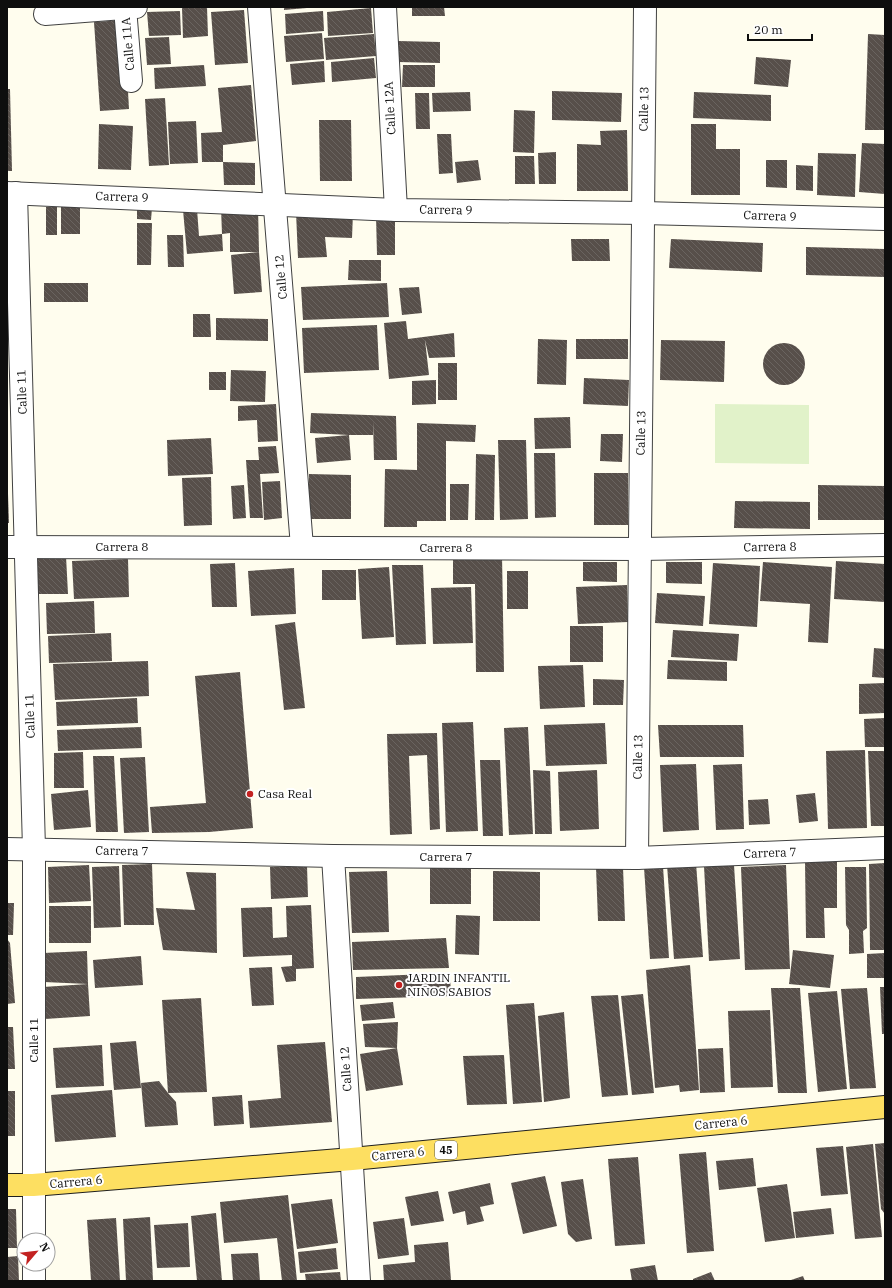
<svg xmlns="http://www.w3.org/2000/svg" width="892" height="1288" font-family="'IBM Plex Serif',serif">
	<defs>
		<pattern id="building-back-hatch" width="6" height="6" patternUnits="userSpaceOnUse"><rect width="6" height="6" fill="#574f4a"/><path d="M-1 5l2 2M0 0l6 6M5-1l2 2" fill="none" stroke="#6a6460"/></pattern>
	</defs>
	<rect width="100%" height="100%" fill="#fffdee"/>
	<polygon fill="#e1f2c9" points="715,404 809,405 809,464 715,463"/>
	<g fill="url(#building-back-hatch)">
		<polygon points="207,7 208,36 183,38 182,8"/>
		<polygon points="284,7 307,7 307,8 284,10"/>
		<polygon points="412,7 444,7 445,16 412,16"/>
		<polygon points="371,8 373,33 328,36 327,12"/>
		<polygon points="244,10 248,63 215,65 211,12"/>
		<polygon points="180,11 181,35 149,36 147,12"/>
		<polygon points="323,11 324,31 286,34 285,14"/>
		<polygon points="124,20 129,109 100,111 94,22"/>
		<polygon points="322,33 324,59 286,62 284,36"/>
		<polygon points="374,34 376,56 326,60 324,38"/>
		<polygon points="868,34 885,35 885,130 865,130"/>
		<polygon points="169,37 171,64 147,65 145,38"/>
		<polygon points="398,41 440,42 440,63 398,62"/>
		<polygon points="756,57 791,60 788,87 754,84"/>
		<polygon points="374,58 376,78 332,82 331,62"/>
		<polygon points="324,61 325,82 292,85 290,64"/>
		<polygon points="204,65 206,86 155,89 154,68"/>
		<polygon points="403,65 435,65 435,87 402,87"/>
		<polygon points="251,85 256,141 223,145 223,162 202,162 201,133 222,132 218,88"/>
		<polygon points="7,89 10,89 12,171 7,171"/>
		<polygon points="552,91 622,93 621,122 552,120"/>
		<polygon points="470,92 471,111 433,112 432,93"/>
		<polygon points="694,92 771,95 771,121 693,118"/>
		<polygon points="415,93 429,93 430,129 416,129"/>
		<polygon points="165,98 169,165 149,166 145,99"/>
		<polygon points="514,110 535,111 534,153 513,152"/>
		<polygon points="319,120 351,120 352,181 320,181"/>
		<polygon points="196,121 198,163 170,164 168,122"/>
		<polygon points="99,124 133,126 131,170 98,169"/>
		<polygon points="691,124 716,124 716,149 740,149 740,195 691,195"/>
		<polygon points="627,130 628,191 577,191 577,144 601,145 600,131"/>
		<polygon points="437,134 451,134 453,173 439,174"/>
		<polygon points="862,143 885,144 885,194 859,192"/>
		<polygon points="556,152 556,184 539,184 538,153"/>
		<polygon points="818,153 856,154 855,197 817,195"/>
		<polygon points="515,156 534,156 535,184 515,184"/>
		<polygon points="478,160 481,180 457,183 455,162"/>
		<polygon points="766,160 787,160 787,188 766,187"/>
		<polygon points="223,162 255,163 255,185 224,185"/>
		<polygon points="796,165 813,166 813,191 796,190"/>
		<rect x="46" y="207" width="11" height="28"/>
		<rect x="61" y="207" width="19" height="27"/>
		<polygon points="137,207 152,208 151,220 137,219"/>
		<polygon points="258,207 259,252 262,292 234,294 231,255 259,252 230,252 230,233 222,234 221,208"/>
		<polygon points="197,209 199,236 222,234 223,251 187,254 183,210"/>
		<polygon points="296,212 353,213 352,238 325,237 327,257 298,258"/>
		<polygon points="376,215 395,215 395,255 377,255"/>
		<polygon points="137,223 152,223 151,265 137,265"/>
		<polygon points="167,235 183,235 184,267 168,267"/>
		<polygon points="571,239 609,239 610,261 572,261"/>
		<polygon points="671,239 763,243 762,272 669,268"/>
		<polygon points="806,247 885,249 885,277 806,275"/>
		<polygon points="349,260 381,260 381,281 348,280"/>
		<rect x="44" y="283" width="44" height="19"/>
		<polygon points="387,283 389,317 303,320 301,287"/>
		<polygon points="419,287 422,313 402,315 399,288"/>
		<polygon points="193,314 210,314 211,337 193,337"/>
		<polygon points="216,318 268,319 268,341 216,340"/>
		<polygon points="406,321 408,339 454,333 455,357 429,358 425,340 429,375 389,379 384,323"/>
		<polygon points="377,325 379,370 304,373 302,328"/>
		<polygon points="538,339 567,340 566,385 537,384"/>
		<rect x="576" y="339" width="52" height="20"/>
		<polygon points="661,340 725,341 724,382 660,380"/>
		<circle cx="784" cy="364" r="21"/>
		<rect x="438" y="363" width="19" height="37"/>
		<polygon points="231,370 266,371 265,402 230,401"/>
		<rect x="209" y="372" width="17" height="18"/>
		<polygon points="584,378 629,380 628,406 583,404"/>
		<polygon points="436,380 436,404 412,405 412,381"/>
		<polygon points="276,404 278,441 258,442 257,420 238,421 238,406"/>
		<polygon points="311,413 396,416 397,460 374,460 373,421 373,435 349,435 351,460 317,463 315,438 349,435 310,433"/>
		<polygon points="570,417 571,448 535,449 534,418"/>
		<polygon points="417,423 476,425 475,442 446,441 446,521 417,521 417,527 384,527 385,469 417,470"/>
		<polygon points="601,434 623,434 622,462 600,461"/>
		<polygon points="211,438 213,474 168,476 167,440"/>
		<polygon points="498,440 526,440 528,519 500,520"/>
		<polygon points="276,446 279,473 260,474 263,518 250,518 246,460 259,460 258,447"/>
		<polygon points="534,453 555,453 556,517 535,518"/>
		<polygon points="476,454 495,455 494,520 475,520"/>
		<rect x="594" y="473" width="34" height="52"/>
		<polygon points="309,474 351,475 351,519 309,519"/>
		<polygon points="211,477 212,525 184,526 182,478"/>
		<polygon points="280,481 282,518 264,520 262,482"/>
		<polygon points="450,484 469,484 468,520 450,520"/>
		<polygon points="244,485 246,518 233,519 231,486"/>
		<polygon points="818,485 885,486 885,520 818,520"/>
		<polygon points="7,494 8,494 9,523 7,523"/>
		<polygon points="735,501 810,502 810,529 734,528"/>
		<polygon points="502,555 504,672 476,672 475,584 453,584 453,556"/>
		<polygon points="66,556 68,594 38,594 37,557"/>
		<polygon points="128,559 129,597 74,599 72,561"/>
		<polygon points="836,561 885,564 885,602 834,599"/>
		<polygon points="583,562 617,562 617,582 583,581"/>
		<polygon points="666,562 702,562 702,584 666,583"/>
		<polygon points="763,562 832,567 828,643 808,642 810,604 760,601"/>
		<polygon points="235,563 237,607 212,607 210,564"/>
		<polygon points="713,563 760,566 757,627 709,624"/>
		<polygon points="392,565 423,565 426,644 396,645"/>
		<polygon points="389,567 394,637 362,639 358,569"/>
		<polygon points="294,568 296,614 251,616 248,571"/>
		<rect x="322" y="570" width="34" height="30"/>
		<rect x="507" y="571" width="21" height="38"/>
		<polygon points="627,585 628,622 578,624 576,587"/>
		<polygon points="471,587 473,643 433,644 431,588"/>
		<polygon points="657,593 705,596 703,626 655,623"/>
		<polygon points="94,601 95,633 47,634 46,603"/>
		<polygon points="295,622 305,708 284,710 275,625"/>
		<rect x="570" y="626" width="33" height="36"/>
		<polygon points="673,630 739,634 737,661 671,657"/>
		<polygon points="111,633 112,661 49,663 48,636"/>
		<polygon points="874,648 885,649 885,678 872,677"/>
		<polygon points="668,660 727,662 727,681 667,679"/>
		<polygon points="148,661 149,696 55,700 53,664"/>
		<polygon points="583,665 585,707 540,709 538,666"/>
		<polygon points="240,672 253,828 209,832 152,833 150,807 206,803 195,676"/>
		<polygon points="593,679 624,680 623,705 593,705"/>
		<polygon points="885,683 885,713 859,714 859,684"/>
		<polygon points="137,698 138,723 57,726 56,702"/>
		<polygon points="885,718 885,747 865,747 864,719"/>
		<polygon points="473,722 478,831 446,832 442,723"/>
		<polygon points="605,723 607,764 546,766 544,725"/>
		<polygon points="658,725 743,725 744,757 660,757"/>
		<polygon points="141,727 142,748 58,751 57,730"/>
		<polygon points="528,727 533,834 509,835 504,728"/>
		<polygon points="437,733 440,829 430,830 427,755 409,756 412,834 390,835 387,734"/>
		<polygon points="865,750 867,828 828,829 826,751"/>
		<polygon points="868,751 885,751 885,826 871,826"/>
		<polygon points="83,752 84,788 54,788 54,753"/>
		<polygon points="93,756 114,756 118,832 96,832"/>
		<polygon points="145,757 149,832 124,833 120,758"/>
		<polygon points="480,760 500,760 503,836 483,836"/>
		<polygon points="696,764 699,830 663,832 660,765"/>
		<polygon points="742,764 744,829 716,830 713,765"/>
		<polygon points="533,770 550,771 552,834 535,834"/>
		<polygon points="597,770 599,829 560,831 558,772"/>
		<polygon points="88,790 91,827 54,830 51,794"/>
		<polygon points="815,793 818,821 799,823 796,795"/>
		<polygon points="768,799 770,824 749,825 748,800"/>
		<polygon points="805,861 837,862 837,908 824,908 825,938 806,938"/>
		<polygon points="696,863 703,957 674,959 667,865"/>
		<polygon points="885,863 885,950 870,950 869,864"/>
		<polygon points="152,864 154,925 124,925 122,865"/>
		<polygon points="89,865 91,901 49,903 48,867"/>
		<polygon points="734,865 740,959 709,961 704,866"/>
		<polygon points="786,865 790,969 745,970 741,867"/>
		<polygon points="119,866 121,927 94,928 92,867"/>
		<polygon points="307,866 308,897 271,899 270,867"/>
		<polygon points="663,866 669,958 650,959 644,867"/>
		<polygon points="596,867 623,867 625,921 598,921"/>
		<polygon points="845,867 866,867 867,928 863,931 864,953 849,954 849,930 846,925"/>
		<rect x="430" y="868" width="41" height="36"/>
		<polygon points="387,871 389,932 352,933 349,872"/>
		<polygon points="493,871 540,872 540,921 493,921"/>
		<polygon points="186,872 216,873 217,953 163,950 156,908 195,910"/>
		<polygon points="7,903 14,903 13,935 7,935"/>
		<polygon points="311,905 314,968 296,969 296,981 286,982 281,967 292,966 292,955 243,957 241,908 272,907 273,938 287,937 286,906"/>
		<rect x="49" y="906" width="42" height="37"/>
		<polygon points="456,915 480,916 479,955 455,954"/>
		<polygon points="446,938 449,968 353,970 352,942"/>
		<polygon points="7,939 10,943 15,1003 7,1004"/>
		<polygon points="793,950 834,955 830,988 789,984"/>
		<polygon points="87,951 88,984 44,982 43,953"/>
		<polygon points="885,953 885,978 867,978 867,954"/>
		<polygon points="141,956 143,985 95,988 93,960"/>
		<polygon points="690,965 699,1090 680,1092 679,1085 655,1088 646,970"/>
		<polygon points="272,967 274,1005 252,1006 249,968"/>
		<polygon points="450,973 451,996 356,999 356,977"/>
		<polygon points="88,984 90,1016 45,1019 43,987"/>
		<polygon points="880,987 885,987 885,1034 882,1034"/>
		<polygon points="771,988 800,988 807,1093 778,1093"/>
		<polygon points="867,988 876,1088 850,1089 841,989"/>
		<polygon points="837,991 847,1089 818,1092 808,993"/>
		<polygon points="643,994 654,1093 632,1095 621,996"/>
		<polygon points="618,995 628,1095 602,1097 591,996"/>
		<polygon points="201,998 207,1092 168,1093 176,1102 178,1125 145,1127 141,1083 159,1081 168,1093 162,1000"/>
		<polygon points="393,1002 395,1018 362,1021 360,1005"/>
		<polygon points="534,1003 542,1102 513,1104 506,1005"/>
		<polygon points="770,1010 773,1087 731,1088 728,1011"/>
		<polygon points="564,1012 570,1098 544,1102 538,1016"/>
		<polygon points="398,1022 397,1048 365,1047 363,1024"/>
		<polygon points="7,1027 13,1027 15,1069 7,1069"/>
		<polygon points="136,1041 141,1088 114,1090 110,1043"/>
		<polygon points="325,1042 332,1122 250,1128 248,1101 281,1098 277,1045"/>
		<polygon points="102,1045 104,1086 56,1088 53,1048"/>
		<polygon points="397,1048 403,1085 366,1091 360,1054"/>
		<polygon points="723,1048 725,1092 700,1093 698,1049"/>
		<polygon points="504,1055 507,1104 467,1105 463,1056"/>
		<polygon points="112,1090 116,1137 55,1142 51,1095"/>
		<rect x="7" y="1091" width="8" height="45"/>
		<polygon points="242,1095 244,1124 214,1126 212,1097"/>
		<polygon points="885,1143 885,1214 881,1209 875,1144"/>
		<polygon points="873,1144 882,1237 855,1239 846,1147"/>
		<polygon points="843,1146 848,1194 821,1196 816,1148"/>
		<polygon points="706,1152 714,1251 687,1253 679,1154"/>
		<polygon points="638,1157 645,1244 615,1246 608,1159"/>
		<polygon points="753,1158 756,1186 719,1190 716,1161"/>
		<polygon points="545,1176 557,1226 523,1234 511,1183"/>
		<polygon points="583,1179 592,1239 576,1242 568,1234 561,1182"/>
		<polygon points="490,1183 494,1204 480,1207 484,1221 467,1225 465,1211 453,1214 448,1192"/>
		<polygon points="787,1184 795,1238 765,1242 757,1188"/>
		<polygon points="438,1191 444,1221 411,1226 405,1197"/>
		<polygon points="288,1195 297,1281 282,1281 277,1238 224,1243 220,1202"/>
		<polygon points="332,1199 338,1243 297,1249 291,1204"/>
		<polygon points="831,1208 834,1234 796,1238 793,1212"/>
		<polygon points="7,1209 16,1209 17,1248 7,1248"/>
		<polygon points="216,1213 222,1281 197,1281 191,1216"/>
		<polygon points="150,1217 153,1281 126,1281 123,1219"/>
		<polygon points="116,1218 120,1281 91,1281 87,1220"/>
		<polygon points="404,1218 409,1255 378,1259 373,1222"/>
		<polygon points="188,1223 190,1267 157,1268 154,1225"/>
		<polygon points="448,1242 451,1280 384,1281 383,1265 415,1262 414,1245"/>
		<polygon points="336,1248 338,1269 300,1273 298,1252"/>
		<polygon points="258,1253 260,1281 233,1281 231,1254"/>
		<polygon points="18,1256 19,1281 7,1281 7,1257"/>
		<polygon points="655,1265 658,1281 632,1281 630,1269"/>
		<polygon points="340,1272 341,1281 306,1281 305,1274"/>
		<polygon points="711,1272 715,1281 693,1281 693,1279"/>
		<polygon points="803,1276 805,1281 788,1281"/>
	</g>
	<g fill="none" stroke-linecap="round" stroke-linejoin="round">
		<g stroke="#414141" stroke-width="24">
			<g id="minor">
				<polyline points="259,7 302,547"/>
				<polyline points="385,7 396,210"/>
				<polyline points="125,8 131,81"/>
				<polyline points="45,14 136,7"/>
				<polyline points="7,193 396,210 643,213 885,219"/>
				<polyline points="16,193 34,849 34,1240"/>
				<polyline points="7,547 640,549 885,545"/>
				<polyline points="7,849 333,856 637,858 885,848"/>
				<polyline points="333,856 359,1281"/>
				<polyline points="637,858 645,7"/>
				<polyline points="34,1264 34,1281"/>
			</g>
		</g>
		<g stroke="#1f1f1f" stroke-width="24">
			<polyline id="major" points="7,1185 33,1185 352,1159 885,1107"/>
		</g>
		<use href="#minor" stroke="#fff" stroke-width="22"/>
		<use href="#major" stroke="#fddf61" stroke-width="22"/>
	</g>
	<g fill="#c32221" stroke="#fff" stroke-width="1.5">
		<circle cx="250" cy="794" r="4"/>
		<circle cx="399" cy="985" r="4"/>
	</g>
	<g text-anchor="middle" stroke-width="4" stroke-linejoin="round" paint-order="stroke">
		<rect fill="#fff" stroke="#565656" stroke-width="1" x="435" y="1141" width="22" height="18" rx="3"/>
		<g font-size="11" font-weight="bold" fill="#0e0e0e">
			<text x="446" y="1154">45</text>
		</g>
		<g font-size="12" fill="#0e0e0e" stroke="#fff">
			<text transform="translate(128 44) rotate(-95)" y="4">Calle 11A</text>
			<text transform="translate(390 108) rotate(-93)" y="4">Calle 12A</text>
			<text transform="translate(644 109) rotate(-89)" y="4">Calle 13</text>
			<text transform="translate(122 197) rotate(2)" y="4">Carrera 9</text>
			<text transform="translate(446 210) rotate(1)" y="4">Carrera 9</text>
			<text transform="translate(770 216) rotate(2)" y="4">Carrera 9</text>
			<text transform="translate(281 277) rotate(-95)" y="4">Calle 12</text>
			<text transform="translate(22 392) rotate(-92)" y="4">Calle 11</text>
			<text transform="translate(641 433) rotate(-89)" y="4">Calle 13</text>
			<text x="122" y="551">Carrera 8</text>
			<text transform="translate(770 547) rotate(-1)" y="4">Carrera 8</text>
			<text x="446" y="552">Carrera 8</text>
			<text transform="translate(30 716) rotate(-92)" y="4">Calle 11</text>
			<text transform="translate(638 757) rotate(-89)" y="4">Calle 13</text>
			<text transform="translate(122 851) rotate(1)" y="4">Carrera 7</text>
			<text transform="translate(770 853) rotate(-2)" y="4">Carrera 7</text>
			<text x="446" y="861">Carrera 7</text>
			<text transform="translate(34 1040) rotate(-90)" y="4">Calle 11</text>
			<text transform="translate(346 1069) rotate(-94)" y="4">Calle 12</text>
			<text transform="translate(721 1123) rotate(-6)" y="4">Carrera 6</text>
			<text transform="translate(398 1154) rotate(-6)" y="4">Carrera 6</text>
			<text transform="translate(76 1182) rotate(-5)" y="4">Carrera 6</text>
		</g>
		<g font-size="12" fill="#0e0e0e" stroke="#fff" text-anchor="start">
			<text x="258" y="798">Casa Real</text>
			<text x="407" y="982">JARDIN INFANTIL<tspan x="407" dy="14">NIÑOS SABIOS</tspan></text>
		</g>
	</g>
	<rect width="892" height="1288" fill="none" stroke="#0e0e0e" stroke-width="16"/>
	<g transform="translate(36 1252) rotate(62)"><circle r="19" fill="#ffffff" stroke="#9f9f9f"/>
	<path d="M0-3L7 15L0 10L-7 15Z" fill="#c32221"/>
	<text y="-6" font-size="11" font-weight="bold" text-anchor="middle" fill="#0e0e0e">N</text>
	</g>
	<path d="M748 34v6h64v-6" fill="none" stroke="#0e0e0e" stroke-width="2"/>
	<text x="754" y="34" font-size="12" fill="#0e0e0e" stroke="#ffffff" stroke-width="3" paint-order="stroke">20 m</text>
</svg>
